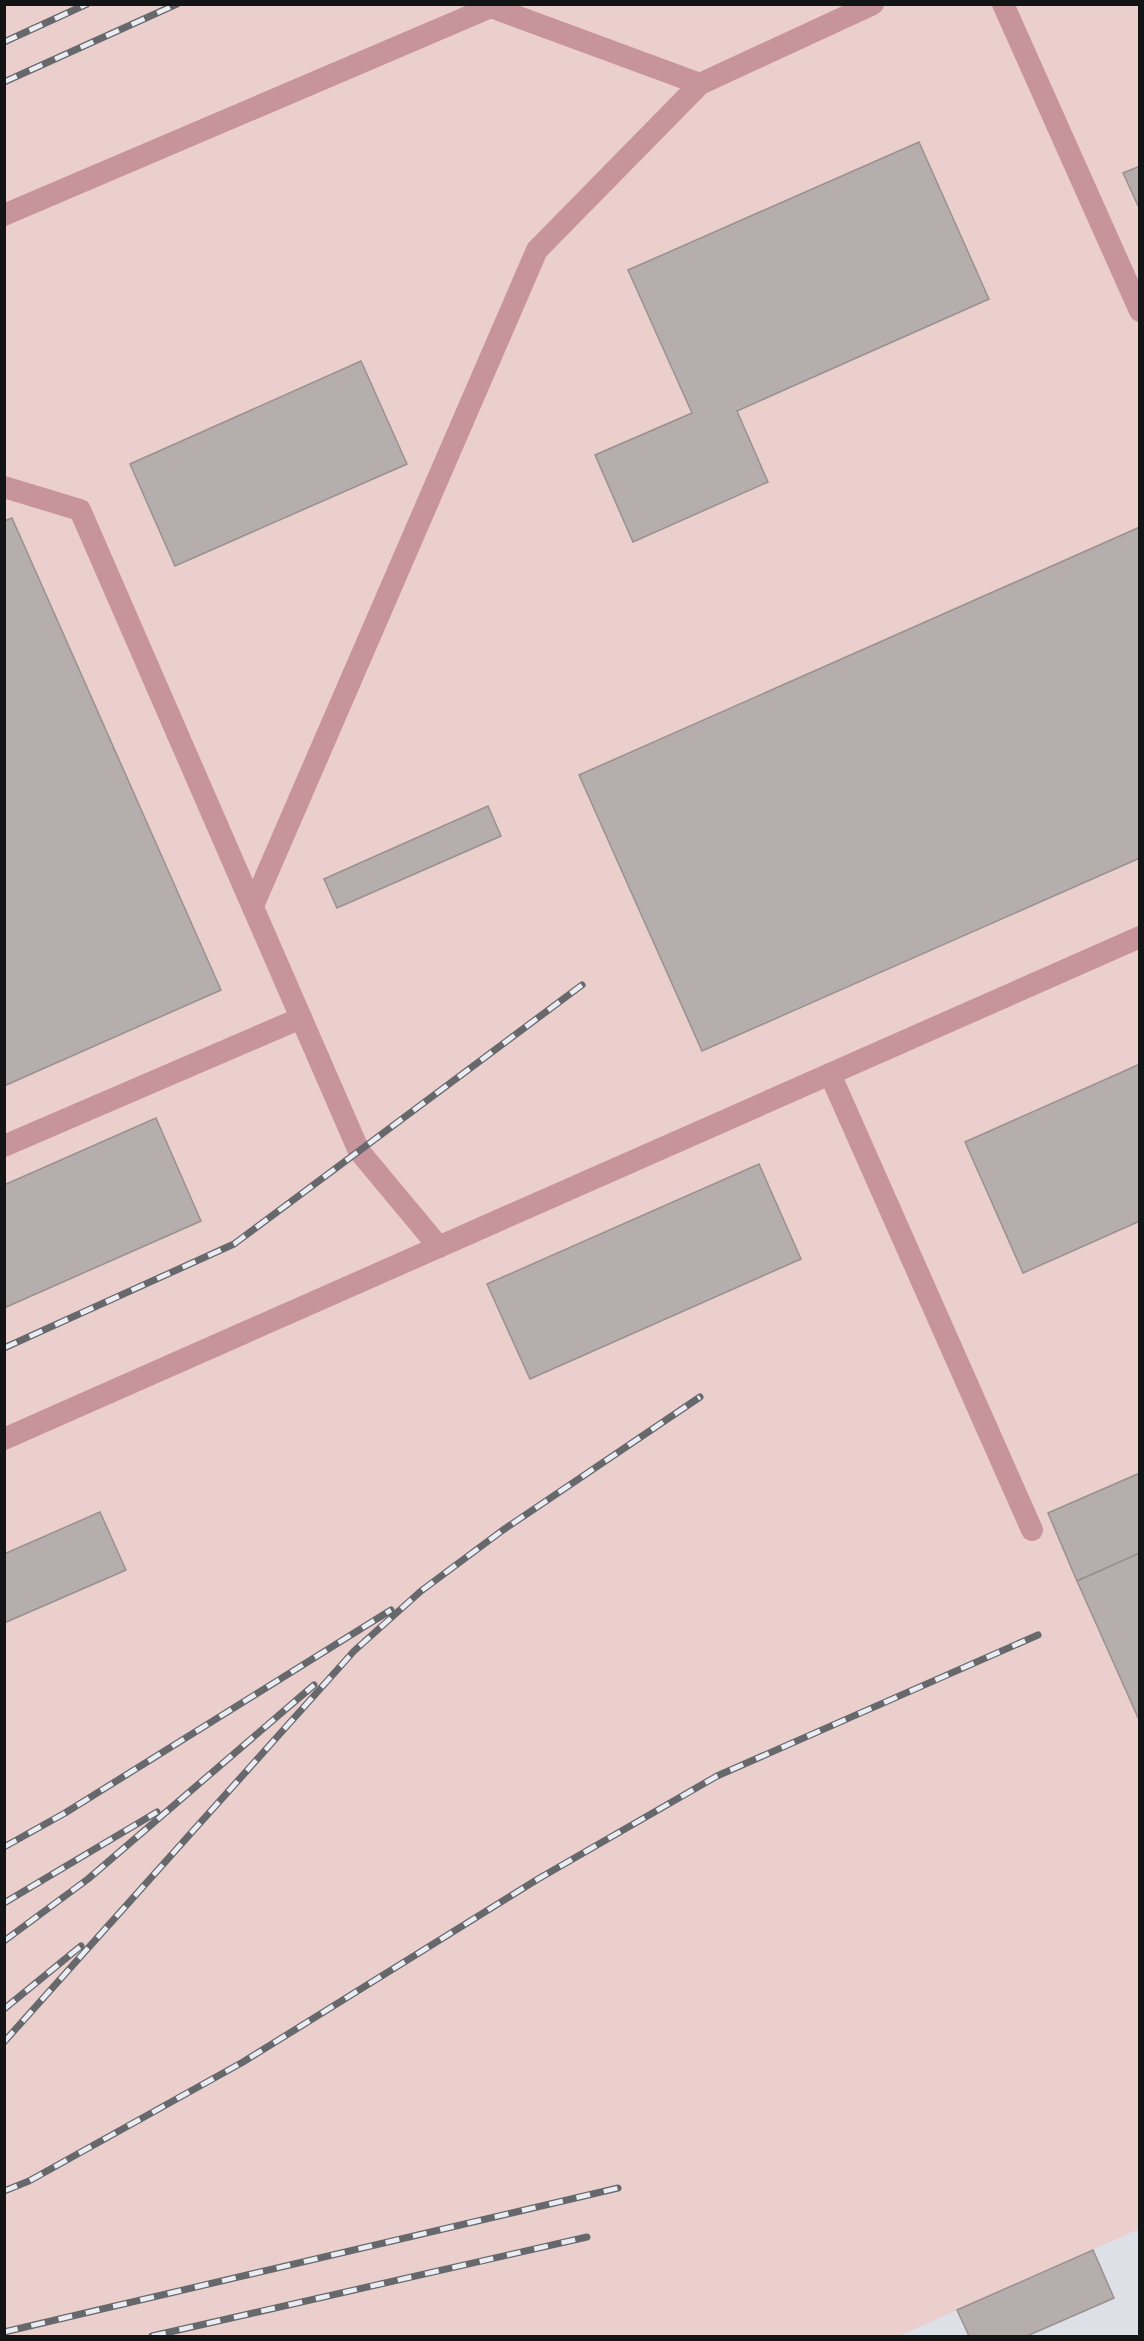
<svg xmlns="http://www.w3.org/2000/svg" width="1144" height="2341" font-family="'Open Sans',sans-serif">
	<rect width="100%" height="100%" fill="#dde0e6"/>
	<polygon fill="#eacfcd" points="5,5 1139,5 1139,2229 899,2336 5,2336"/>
	<g fill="#b6aead" stroke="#98918f" stroke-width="1.5">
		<polygon points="919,142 989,299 737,411 768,482 633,542 595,455 692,413 628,270"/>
		<polygon points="1140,166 1140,210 1123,173"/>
		<polygon points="361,361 407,464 175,566 130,464"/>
		<polygon points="12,518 221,990 4,1086 4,521"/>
		<polygon points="1140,527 1140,858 702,1051 579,775"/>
		<polygon points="488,806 501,836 337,908 324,879"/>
		<polygon points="1140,1064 1140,1221 1023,1273 965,1142"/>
		<polygon points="156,1118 201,1221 4,1308 4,1185"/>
		<polygon points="759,1164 801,1259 530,1379 487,1284"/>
		<polygon points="1140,1473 1140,1553 1077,1581 1048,1513"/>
		<polygon points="100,1512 126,1570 4,1623 4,1554"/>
		<polygon points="1140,1553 1140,1722 1077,1581"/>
		<polygon points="1093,2250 1114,2298 1027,2336 969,2336 957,2310"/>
	</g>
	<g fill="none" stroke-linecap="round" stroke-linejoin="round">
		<g stroke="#c8949b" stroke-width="22">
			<polyline points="1003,4 1140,311"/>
			<polyline points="4,215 491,7 700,84 873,4"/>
			<polyline points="4,487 80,510 359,1151 439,1247"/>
			<polyline points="253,906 537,250 700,84"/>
			<polyline points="830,1074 1032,1530"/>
			<polyline points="4,1146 301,1018"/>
			<polyline points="4,1439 1140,937"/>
		</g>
		<g stroke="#66686c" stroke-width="7">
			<g id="rail">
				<polyline points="4,42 87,4"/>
				<polyline points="4,82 177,4"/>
				<polyline points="4,1348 234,1244 582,985"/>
				<polyline points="4,1847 65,1813 391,1610"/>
				<polyline points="4,1903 157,1812"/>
				<polyline points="4,1941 88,1879 314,1685"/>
				<polyline points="4,2009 81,1946"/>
				<polyline points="4,2042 354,1651 421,1591 503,1530 700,1397"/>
				<polyline points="4,2191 29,2181 243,2062 538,1879 717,1776 1038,1635"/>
				<polyline points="4,2332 618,2188"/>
				<polyline points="152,2336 587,2237"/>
			</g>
		</g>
		<use href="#rail" stroke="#eaeef4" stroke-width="4.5" stroke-dasharray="14" stroke-linecap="butt"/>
	</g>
	<rect width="1144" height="2341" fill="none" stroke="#131416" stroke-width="12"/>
</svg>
